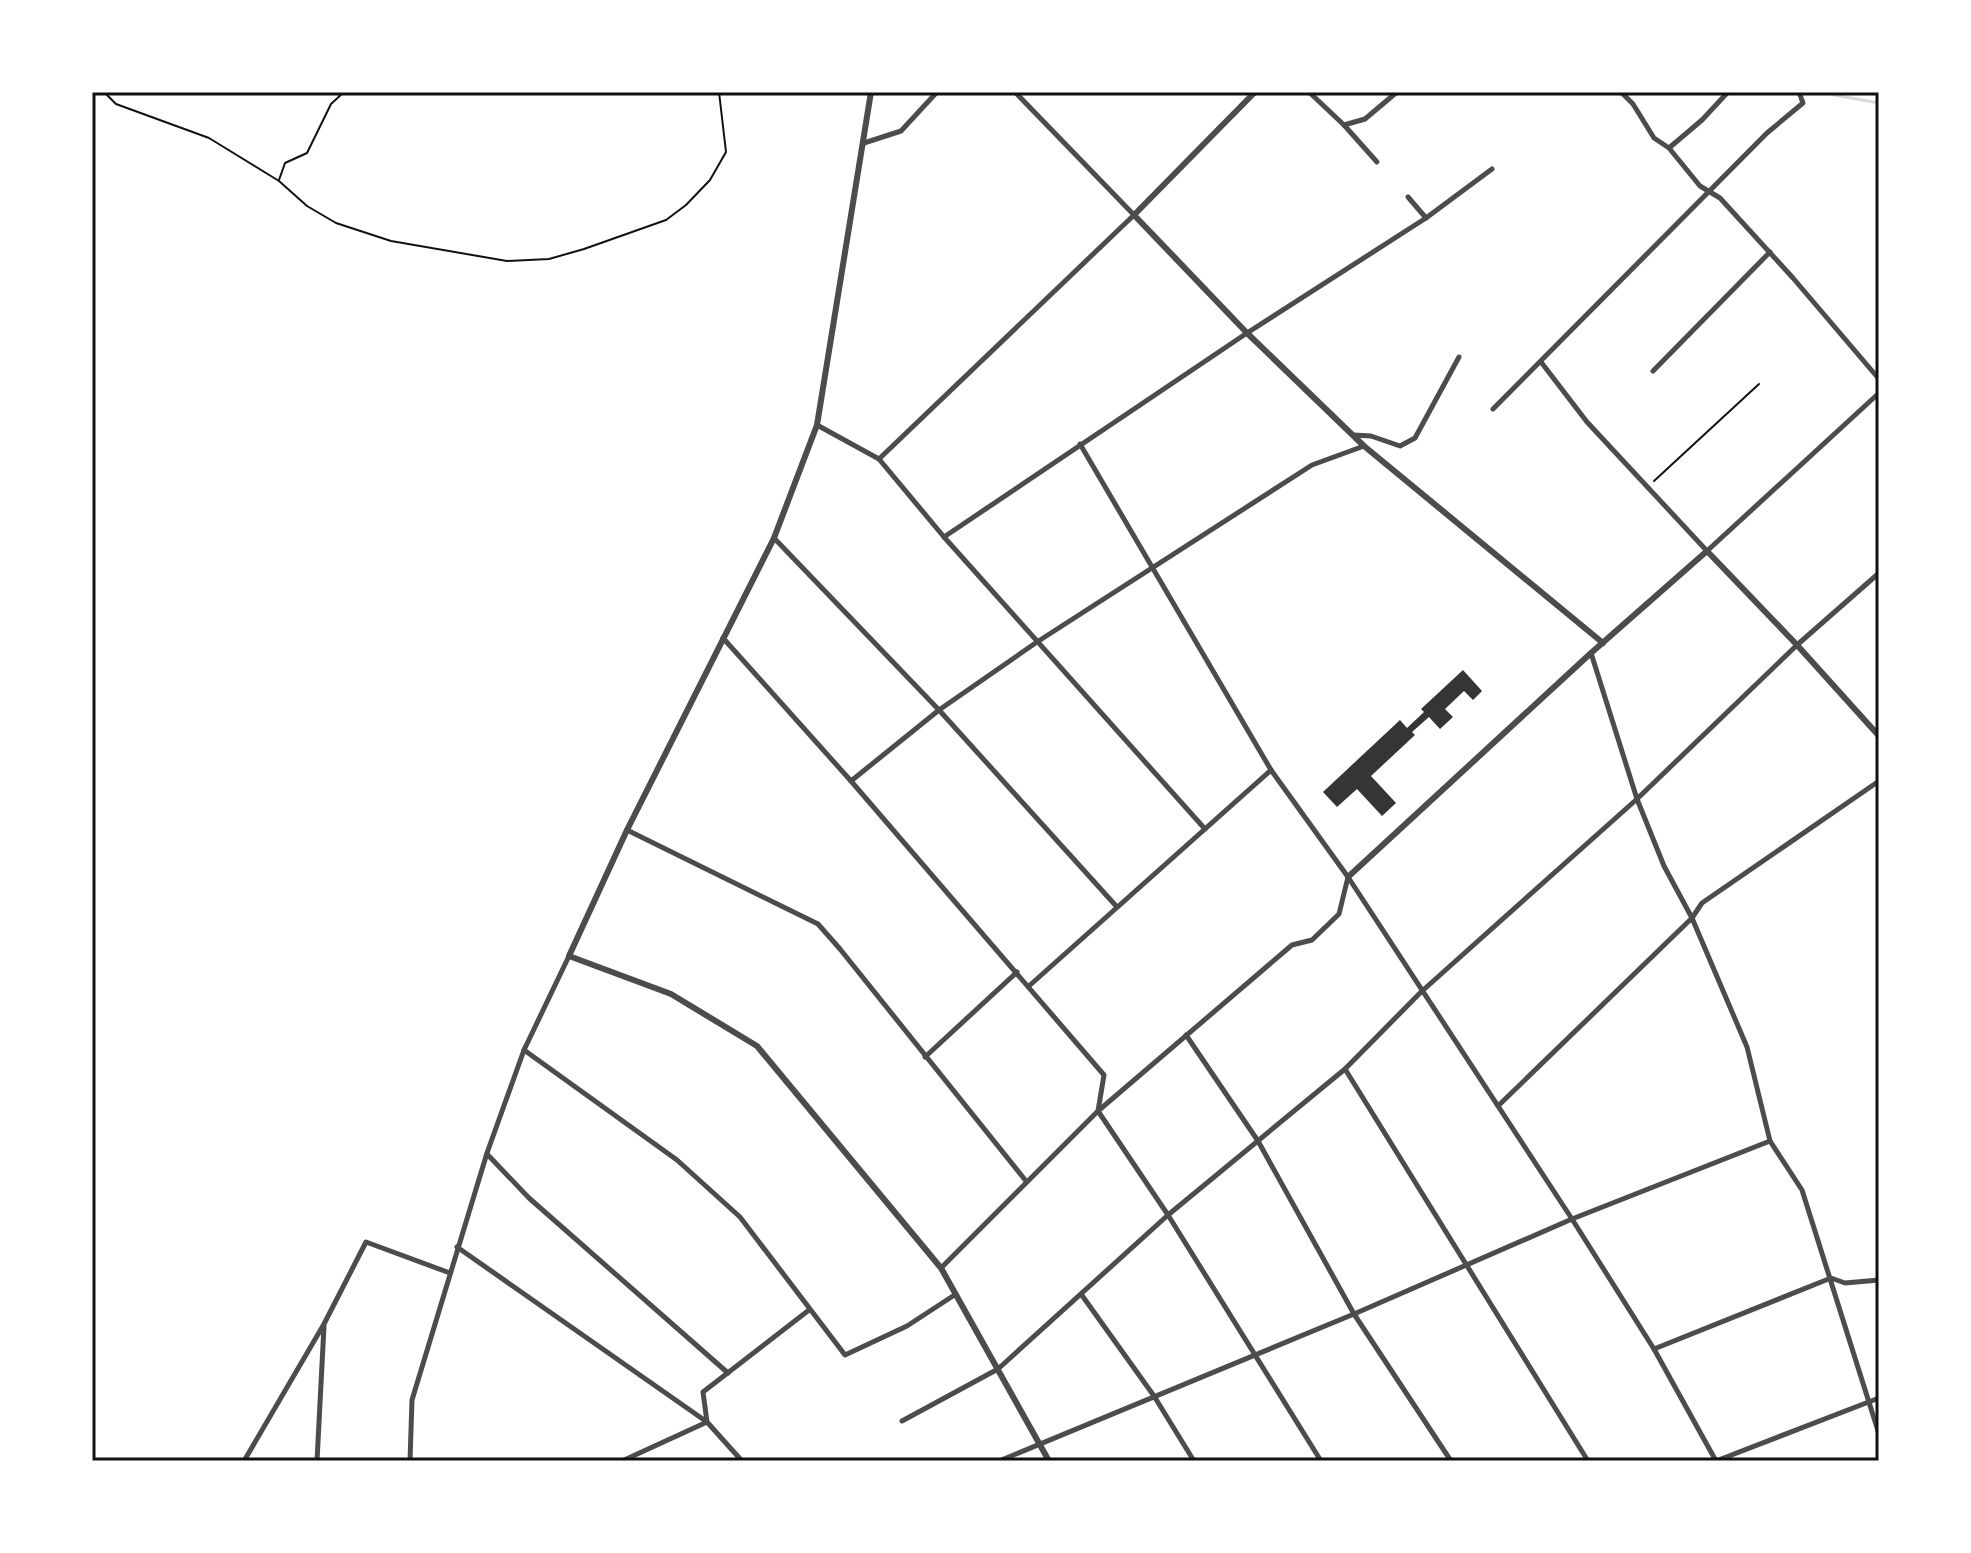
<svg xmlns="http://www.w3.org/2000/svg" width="1971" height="1553" font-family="'Alegreya Sans',sans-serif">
	<rect width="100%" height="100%" fill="#fff"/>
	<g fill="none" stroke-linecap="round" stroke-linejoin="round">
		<polyline stroke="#d9d9d9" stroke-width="3" points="1832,92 1834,95 1879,103"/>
	</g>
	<polygon fill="#353535" points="1463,670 1482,691 1473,700 1464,691 1445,709 1453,717 1440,729 1429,717 1412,732 1415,735 1371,776 1396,803 1382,816 1357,789 1337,807 1323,792 1400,720 1407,728 1424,712 1421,709"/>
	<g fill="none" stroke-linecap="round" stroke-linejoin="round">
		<g stroke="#111" stroke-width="2">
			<polyline points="104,92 116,104 209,138 279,181 307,206 336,223 391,241 507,261 549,259 584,249 666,220 686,205 710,180 726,152 719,92"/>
			<polyline points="279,180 285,163 307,153 331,104 344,92"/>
			<polyline points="1654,481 1759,384"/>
		</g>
		<g stroke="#4c4c4c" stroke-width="5">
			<polyline points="1309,92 1344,125 1377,162"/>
			<polyline points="1621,92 1633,104 1654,138 1669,148 1700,186 1720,198 1793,278 1879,379"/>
			<polyline points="1344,125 1365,119 1397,92"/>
			<polyline points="864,143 901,131 937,92"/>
			<polyline points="1669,148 1702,120 1728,92"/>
			<polyline points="1408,197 1426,218"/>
			<polyline points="1541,362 1587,422 1707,551 1879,393"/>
			<polyline points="1653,371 1770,252"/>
			<polyline points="1493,409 1767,133 1803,103 1799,92"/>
			<polyline points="817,425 879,459 944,537 1205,829"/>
			<polyline points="1353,435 1371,436 1400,446 1415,438 1459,357"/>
			<polyline points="1080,444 1271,770 1348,877 1572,1219 1654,1349 1716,1461 1879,1398"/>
			<polyline points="879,459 1134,215 1015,92"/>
			<polyline points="944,537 1247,333 1426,218 1492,169"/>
			<polyline points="774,538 939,710 1117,907"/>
			<polyline points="723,638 851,781 1104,1075 1098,1111 1168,1215 1321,1461"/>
			<polyline points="1591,653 1637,799 1664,866 1692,918 1747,1047 1770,1141 1802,1190 1879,1434"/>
			<polyline points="851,781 939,710 1037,642 1312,465 1364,446"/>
			<polyline points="627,830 818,924 840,949 1026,1181"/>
			<polyline points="1029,986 1271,770"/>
			<polyline points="1186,1035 1258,1141 1354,1314 1451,1461"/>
			<polyline points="524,1050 677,1160 740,1217 845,1355 907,1326 956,1294"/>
			<polyline points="925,1057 1017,972"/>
			<polyline points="1345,1069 1588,1461"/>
			<polyline points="1498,1106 1692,918 1702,903 1879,781"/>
			<polyline points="487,1154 529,1198 728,1373"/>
			<polyline points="457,1247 707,1422 742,1461"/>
			<polyline points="941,1268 1098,1111 1292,945 1312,940 1339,914 1348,877"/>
			<polyline points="1081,1294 1154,1396 1194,1461"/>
			<polyline points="1654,1349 1831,1278 1845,1283 1879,1280"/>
			<polyline points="902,1421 998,1369 1168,1215 1345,1069 1421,992 1637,799 1797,645 1879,573"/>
			<polyline points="244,1461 324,1324 366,1242 450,1273"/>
			<polyline points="317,1461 324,1326"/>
			<polyline points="410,1461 412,1400 487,1153 524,1050 569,956"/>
			<polyline points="622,1461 707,1422 703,1392 809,1310"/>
			<polyline points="999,1461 1354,1314 1572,1219 1770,1141"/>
		</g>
		<g stroke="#4c4c4c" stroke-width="6">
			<polyline points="871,92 817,425 774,538 627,830 569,956 671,994 757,1046 941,1268 1049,1461"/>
			<polyline points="1255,92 1134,215 1247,333 1364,446 1603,643"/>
			<polyline points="1348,877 1591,653 1707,551 1797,645 1879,736"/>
		</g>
	</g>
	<rect width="1971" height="1553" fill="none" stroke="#ffffff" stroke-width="188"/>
	<rect x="94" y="94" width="1783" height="1365" fill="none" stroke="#111" stroke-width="3"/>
</svg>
